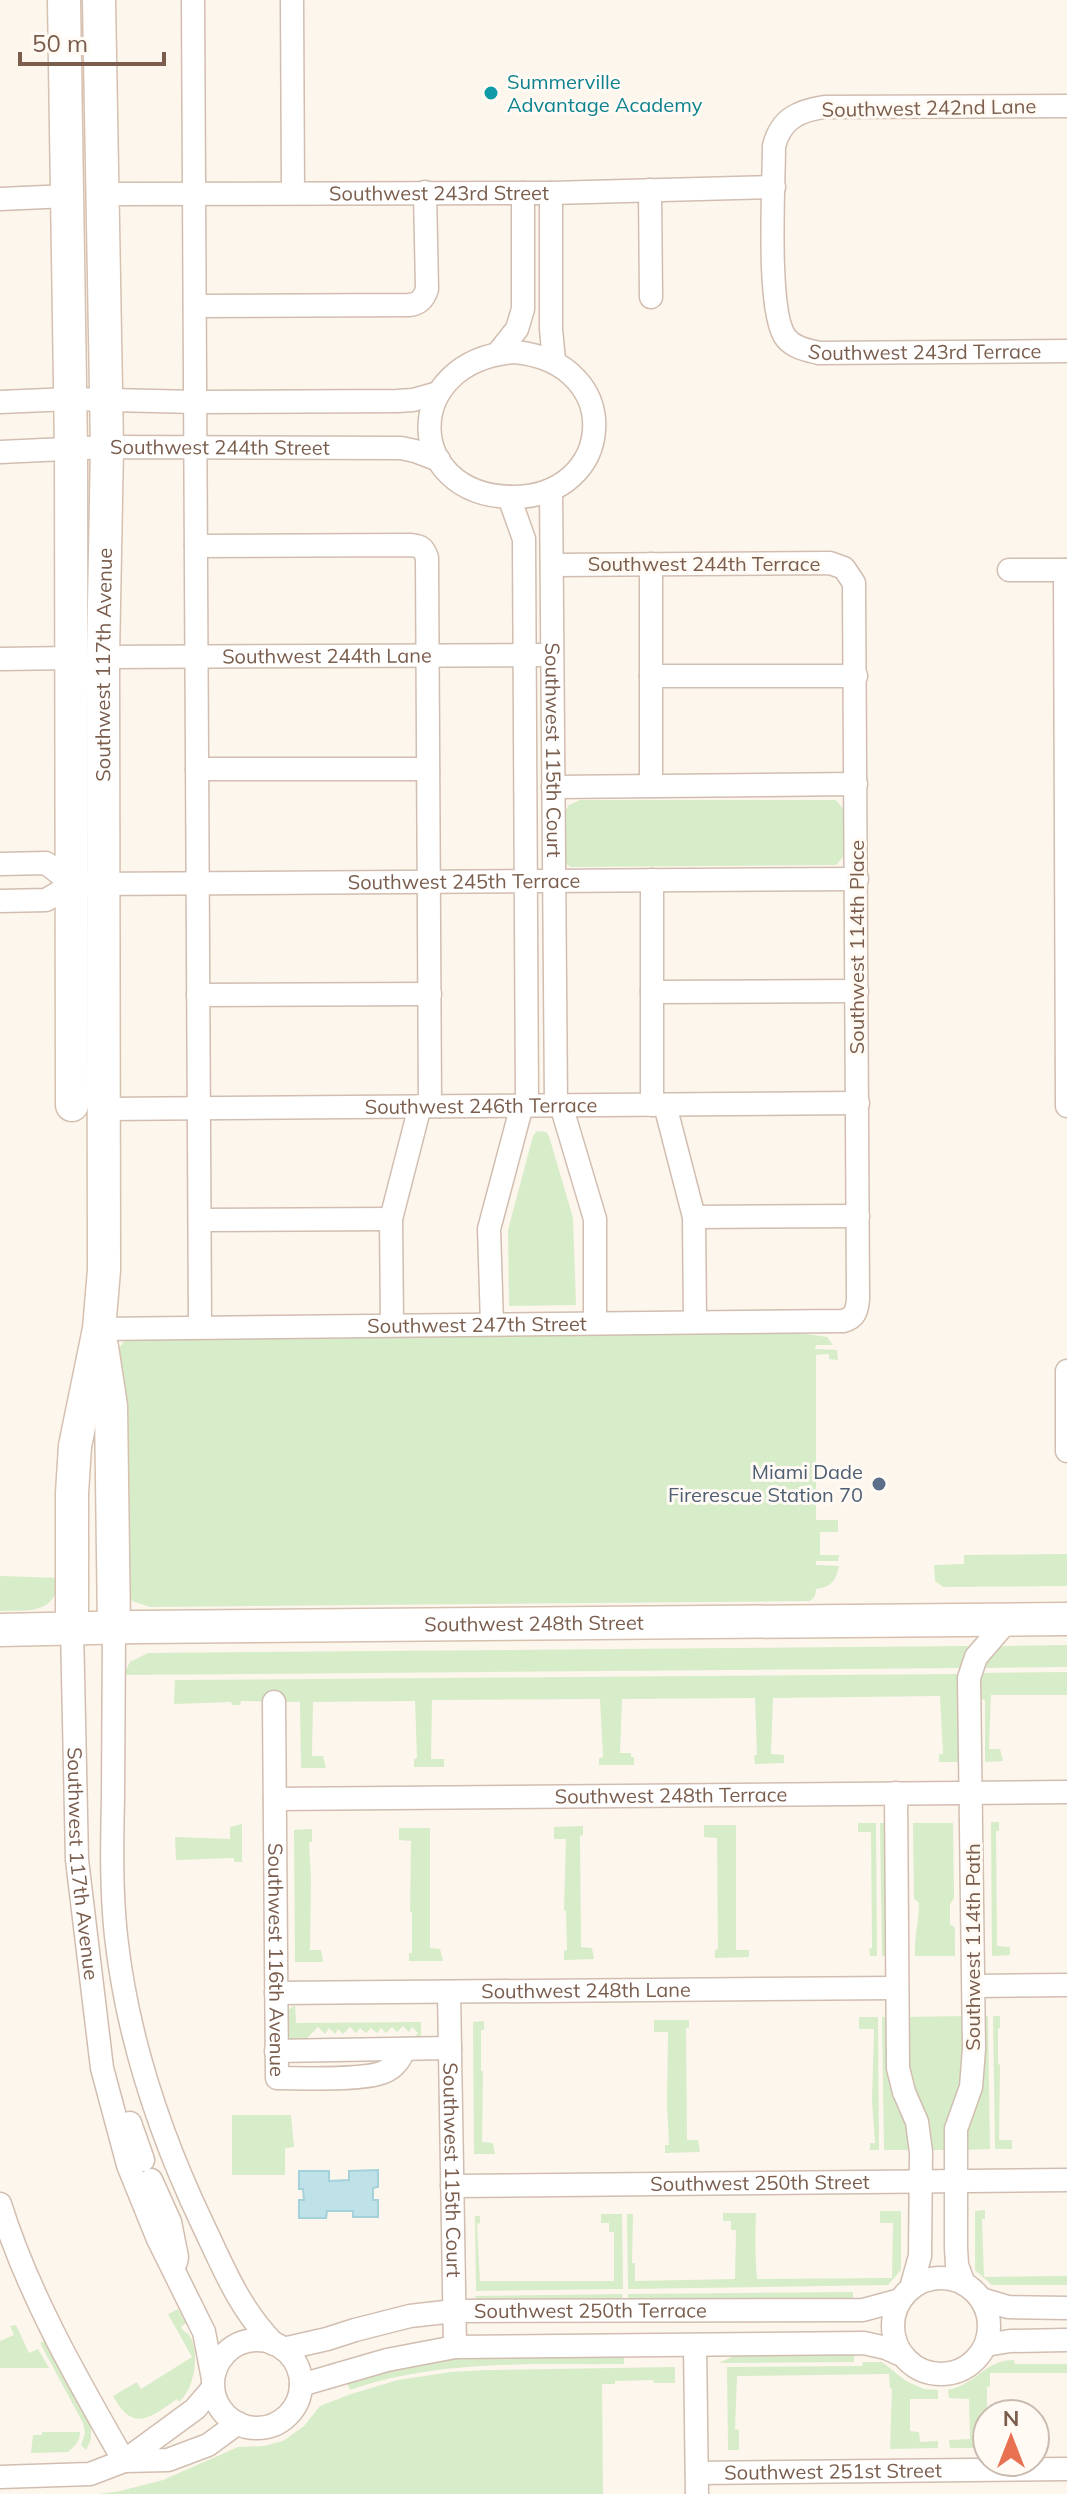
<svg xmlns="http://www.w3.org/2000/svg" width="1067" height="2494" font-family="Mulish,sans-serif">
	<rect width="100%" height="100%" fill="#fdf6ec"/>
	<g fill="#d7ecc9">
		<polygon points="580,800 836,800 844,810 844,856 836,865 571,867 565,863 564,812 569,805"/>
		<polygon points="537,1131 546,1132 549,1136 573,1218 576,1305 509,1306 508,1230 533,1136"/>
		<path d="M 792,1332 L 827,1337 L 833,1345 L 816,1345 L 815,1349 L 837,1350 L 838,1360 L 829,1359 L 829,1354 L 816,1355 L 816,1520 L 838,1520 L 838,1532 L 820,1532 L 820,1555 L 839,1555 L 838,1561 L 816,1561 L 816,1565 L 839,1566 C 836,1581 831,1587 816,1589 L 815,1596 L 810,1601 L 150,1607 L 132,1601 L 121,1584 L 120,1347 L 126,1338 Z"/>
		<polygon points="1067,1554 1067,1586 943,1587 935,1581 934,1565 964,1564 964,1555"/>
		<path d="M 0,1576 L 61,1578 C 53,1615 32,1610 0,1611 Z"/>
		<polygon points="1067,1645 1067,1667 981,1668 995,1650 1003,1646"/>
		<polygon points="970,1646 960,1668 123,1675 130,1662 148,1653"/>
		<polygon points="1067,1672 1067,1695 991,1695 989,1749 1000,1749 1003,1761 985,1762 985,1700 979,1698 980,1673"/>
		<polygon points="958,1674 959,1762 939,1762 939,1754 943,1754 940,1696 773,1698 771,1754 784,1755 784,1763 755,1764 754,1755 757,1755 755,1698 622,1699 620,1753 631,1753 631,1757 634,1757 634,1765 599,1765 599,1758 603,1757 600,1699 432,1700 431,1759 444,1759 444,1767 414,1767 414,1759 417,1758 415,1701 313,1702 312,1756 323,1756 326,1768 301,1768 300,1702 241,1701 240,1705 232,1705 231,1702 174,1704 175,1680"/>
		<polygon points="991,1822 999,1822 999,1831 996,1831 997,1946 1010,1947 1010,1955 992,1956"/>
		<polygon points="858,1823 876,1823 877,1956 870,1956 869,1949 872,1948 871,1832 858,1832"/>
		<polygon points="880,1823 887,1823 887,1956 882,1956"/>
		<path d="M 913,1823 L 953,1823 L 954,1898 L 950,1904 L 950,1924 L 955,1928 L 955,1956 L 915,1956 C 914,1937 919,1922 919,1903 L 914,1899 Z"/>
		<polygon points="242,1824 242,1862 234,1862 234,1858 176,1860 175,1837 230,1839 230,1827"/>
		<polygon points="704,1825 736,1825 736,1950 749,1950 749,1957 715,1958 715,1950 718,1949 717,1838 704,1837"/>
		<polygon points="583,1826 583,1835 580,1836 581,1947 592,1948 594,1959 564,1960 564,1951 567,1950 566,1911 564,1910 566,1839 554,1839 554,1827"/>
		<polygon points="399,1828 430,1828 430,1948 440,1949 443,1961 409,1961 409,1953 412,1953 412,1912 410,1912 411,1841 399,1840"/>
		<polygon points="312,1829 312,1842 309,1842 311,1878 310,1950 321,1950 323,1962 295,1962 294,1830"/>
		<polygon points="295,2005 296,2023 421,2022 421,2043 412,2040 418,2033 412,2027 409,2032 403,2026 397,2032 392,2027 386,2033 381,2028 377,2033 371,2028 366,2033 360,2028 356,2033 350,2027 343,2034 338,2029 335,2034 329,2028 325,2034 318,2027 301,2044 286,2039 287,2011"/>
		<polygon points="967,2016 968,2059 947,2150 927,2150 911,2092 904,2017"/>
		<polygon points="988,2016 990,2149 963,2150 983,2017"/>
		<polygon points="993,2016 1000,2016 1000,2028 998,2029 998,2064 1000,2065 999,2140 1012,2140 1012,2149 995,2149"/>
		<polygon points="859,2017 878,2017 879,2150 870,2150 870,2143 875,2143 872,2101 874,2029 859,2029"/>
		<polygon points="882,2017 888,2017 911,2150 884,2150"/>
		<polygon points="654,2020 689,2020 689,2028 686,2028 687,2140 698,2140 700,2152 665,2153 665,2145 669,2145 667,2103 668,2032 654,2032"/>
		<polygon points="484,2021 484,2030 481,2030 481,2071 483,2071 482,2142 493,2143 495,2154 474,2154 473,2022"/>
		<polygon points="232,2115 291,2115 294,2147 285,2148 285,2175 232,2175"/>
		<polygon points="985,2210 985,2219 982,2219 984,2277 1067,2276 1067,2285 992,2285 975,2270 975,2211"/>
		<path d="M 880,2211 L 901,2211 L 901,2270 L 888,2285 L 628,2289 L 627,2214 L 633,2214 L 632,2263 L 635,2263 L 635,2281 L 735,2279 L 736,2230 L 731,2230 L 731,2221 L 723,2221 L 723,2213 L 756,2213 C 755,2235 755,2256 757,2279 L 892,2278 L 893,2223 L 880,2223 Z"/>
		<polygon points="601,2214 622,2214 623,2289 476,2291 475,2216 480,2216 480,2223 477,2224 480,2281 614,2281 614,2232 609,2232 609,2223 601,2223"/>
		<polygon points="853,2292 853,2301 628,2303 628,2294"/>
		<polygon points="622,2294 623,2303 479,2301 474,2296"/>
		<path d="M 178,2309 L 186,2323 L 181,2327 C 186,2335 188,2331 192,2340 C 199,2358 194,2389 179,2402 L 177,2399 C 150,2418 133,2433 113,2396 L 137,2382 L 141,2389 L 192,2357 L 168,2314 Z"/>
		<polygon points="16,2325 29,2353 38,2349 49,2368 0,2368 0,2341 14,2335 10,2326"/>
		<polygon points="46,2340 91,2424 91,2439 86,2450 81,2445 85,2433 83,2423 40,2343"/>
		<polygon points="854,2352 854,2362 719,2363 738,2354"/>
		<path d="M 624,2354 L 624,2364 C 532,2365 438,2359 350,2390 L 346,2381 L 438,2359 Z"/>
		<path d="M 1014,2360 L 1015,2364 L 1067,2364 L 1067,2373 L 990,2373 L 990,2386 L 987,2387 L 987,2448 L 950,2448 L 949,2440 L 970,2439 L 969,2399 L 949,2398 L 948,2390 C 979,2383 984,2360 1014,2360 Z"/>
		<polygon points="863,2362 882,2362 906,2381 924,2389 938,2390 938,2399 910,2399 910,2431 919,2432 920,2442 938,2441 938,2448 890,2449 892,2389 890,2388 889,2374 737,2376 735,2429 739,2430 739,2450 728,2450 727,2367 862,2366"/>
		<polygon points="675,2367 675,2383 654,2383 653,2380 615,2381 615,2384 602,2384 603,2494 99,2494 120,2491 163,2480 238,2447 264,2446 283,2441 304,2426 320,2406 351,2394 398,2380 451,2372 487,2370"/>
		<path d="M 42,2432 L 80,2432 C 80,2441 75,2446 68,2452 L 31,2453 L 33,2435 L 42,2435 Z"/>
	</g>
	<polygon fill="#bfe2e8" stroke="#a5d2da" stroke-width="2" points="378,2170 378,2187 373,2188 373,2200 378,2200 378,2217 353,2217 353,2211 327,2211 326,2218 299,2218 299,2200 304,2200 303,2189 299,2189 299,2171 329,2171 329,2181 349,2180 349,2171"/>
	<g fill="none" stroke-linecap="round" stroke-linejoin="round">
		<g stroke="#d1beb0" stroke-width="25">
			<g id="street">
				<polyline points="193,0 200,1327"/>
				<polyline points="292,0 293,193"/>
				<path id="s1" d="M 1067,106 L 824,107 C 798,111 781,119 774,146 C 774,184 766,313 786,338 C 794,348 807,350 819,353 L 1067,351"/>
				<polyline points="650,190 651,297"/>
				<polyline points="551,193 551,329 554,361"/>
				<path id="s2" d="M 103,194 L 551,193 L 774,187"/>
				<polyline points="0,199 68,196"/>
				<path d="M 195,306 L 409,305 C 419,304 424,299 427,289 L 425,192"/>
				<path d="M 514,352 C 627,362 616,499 510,497 C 403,494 401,361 514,352 Z"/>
				<polyline points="498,353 517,329 523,309 523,193"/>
				<polyline points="0,402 70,399 195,402 397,401 413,400 438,393"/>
				<path id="s3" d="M 0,452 L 107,447 L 401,448 L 415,451 L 439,460"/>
				<path id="s4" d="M 551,490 L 556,1105"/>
				<polyline points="509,497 524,539 527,1105"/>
				<path d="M 196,546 L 410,545 C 421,546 424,548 427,558 L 430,1106"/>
				<polyline points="1009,570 1067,570"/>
				<polyline points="1065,570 1067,1106"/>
				<path id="s5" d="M 103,657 L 539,655"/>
				<polyline points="0,659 70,658"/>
				<polyline points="651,676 856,676"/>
				<polyline points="197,769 428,769"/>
				<polyline points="651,786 651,564"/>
				<polyline points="553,787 856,784"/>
				<polyline points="0,864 46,863 73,884"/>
				<path id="s6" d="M 90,884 L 857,879"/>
				<polyline points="0,901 46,900 73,884"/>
				<polyline points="652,992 857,991"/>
				<polyline points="198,995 430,994"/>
				<polyline points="561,1105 595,1219 595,1323"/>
				<polyline points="652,1105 652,880"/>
				<polyline points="665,1105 694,1217 695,1322"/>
				<path id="s7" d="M 105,1109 L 858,1103"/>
				<polyline points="694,1217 858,1216"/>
				<polyline points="200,1220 391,1219"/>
				<polyline points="492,1324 489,1229 522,1105"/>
				<polyline points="392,1325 391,1219 420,1106"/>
				<path id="s8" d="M 99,1329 L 843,1321 C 855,1318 857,1311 858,1299 L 854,583 L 844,568 L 830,563 L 552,565"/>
				<polyline points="1067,1371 1067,1451"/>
				<path d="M 114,1627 C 114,1684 113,1740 113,1797 C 112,1843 111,1890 116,1936 C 127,2036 160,2135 203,2225 C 224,2269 239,2308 274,2344"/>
				<path id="s9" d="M 72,1628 L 77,1860 L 102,2068 L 128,2165 L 158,2239 L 204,2332 L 213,2379"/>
				<path id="s10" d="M 274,1702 L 277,2078 C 302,2078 363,2081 384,2072 C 394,2068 401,2059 404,2049"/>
				<polyline points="896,1793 898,2068 904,2092 917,2122 921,2152 920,2256 911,2288"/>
				<path id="s11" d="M 275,1799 L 1067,1792"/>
				<polyline points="974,1986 1067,1985"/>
				<path id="s12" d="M 449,1992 L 455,2347"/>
				<path id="s13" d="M 276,1993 L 896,1988"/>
				<polyline points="276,2051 450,2048"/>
				<polyline points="130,2123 143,2160"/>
				<polyline points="151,2180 170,2222 177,2257 176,2262"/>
				<path id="s14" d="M 452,2186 L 1067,2180"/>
				<path d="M 0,2204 C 28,2294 77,2379 124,2461 L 90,2474 L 0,2477"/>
				<circle cx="941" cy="2326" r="48"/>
				<polyline points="964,2284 957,2265 956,2248 956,2129 971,2087 974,2049 969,1678 976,1657 1008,1620"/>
				<polyline points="981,2299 1008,2307 1067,2308"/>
				<circle cx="257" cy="2384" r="44"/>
				<polyline points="695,2345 697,2494"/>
				<polyline points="986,2345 1010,2341 1067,2340"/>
				<path id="s15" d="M 283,2349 L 327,2339 L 355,2330 L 410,2316 L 454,2311 L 863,2310 L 900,2300"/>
				<polyline points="301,2385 387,2360 455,2347 864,2343 886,2348 899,2354"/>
				<polyline points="213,2388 195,2409 124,2461 168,2460 208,2445 238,2423"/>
				<path id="s16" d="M 697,2473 L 1067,2469"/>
			</g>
		</g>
		<g stroke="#d6c0b0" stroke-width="35">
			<g id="secondary">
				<polyline points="64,0 71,448 72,1105"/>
				<polyline points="102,1347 111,1406 114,1627"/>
				<path id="s17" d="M 72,1628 L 72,1493 L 75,1446 L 99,1329 L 104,1270 L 103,657 L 107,447 L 99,0"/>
				<path id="s18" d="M 0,1630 L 138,1627 L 1067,1619"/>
			</g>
		</g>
		<use href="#street" stroke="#fff" stroke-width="22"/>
		<use href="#secondary" stroke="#fff" stroke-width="32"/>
	</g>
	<circle fill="#0f9aa8" stroke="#fffaf3" stroke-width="3" cx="491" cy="93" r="8"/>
	<circle fill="#5c6f8a" stroke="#fffaf3" stroke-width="3" cx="879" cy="1484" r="8"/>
	<g text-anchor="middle" stroke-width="6" stroke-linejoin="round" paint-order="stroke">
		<g font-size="20" fill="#0d838f" stroke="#fffaf3" text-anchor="start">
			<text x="507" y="89">Summerville<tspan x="507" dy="23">Advantage Academy</tspan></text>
		</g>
		<g font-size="20" fill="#7a5d4d" stroke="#fffaf3">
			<text transform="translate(929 108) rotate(-1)" y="7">Southwest 242nd Lane</text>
			<text dy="7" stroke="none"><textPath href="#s2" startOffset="336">Southwest 243rd Street</textPath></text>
			<text dy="7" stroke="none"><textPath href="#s1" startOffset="648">Southwest 243rd Terrace</textPath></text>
			<text dy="7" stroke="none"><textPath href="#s3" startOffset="220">Southwest 244th Street</textPath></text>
			<text x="704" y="571">Southwest 244th Terrace</text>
			<text dy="7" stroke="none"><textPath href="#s5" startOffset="224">Southwest 244th Lane</textPath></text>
			<text dy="7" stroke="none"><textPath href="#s17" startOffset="966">Southwest 117th Avenue</textPath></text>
			<text dy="7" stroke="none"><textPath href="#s4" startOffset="260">Southwest 115th Court</textPath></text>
			<text dy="7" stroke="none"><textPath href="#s6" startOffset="374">Southwest 245th Terrace</textPath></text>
			<text transform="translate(857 947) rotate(-90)" y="7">Southwest 114th Place</text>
			<text dy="7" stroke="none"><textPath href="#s7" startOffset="376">Southwest 246th Terrace</textPath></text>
			<text dy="7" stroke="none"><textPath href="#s8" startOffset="378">Southwest 247th Street</textPath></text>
			<text dy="7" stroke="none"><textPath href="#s18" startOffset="534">Southwest 248th Street</textPath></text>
			<text dy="7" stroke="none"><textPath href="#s11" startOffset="396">Southwest 248th Terrace</textPath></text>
			<text dy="7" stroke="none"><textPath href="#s9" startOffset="236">Southwest 117th Avenue</textPath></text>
			<text transform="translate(973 1947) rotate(-90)" y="7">Southwest 114th Path</text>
			<text dy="7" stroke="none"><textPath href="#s10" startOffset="258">Southwest 116th Avenue</textPath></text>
			<text dy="7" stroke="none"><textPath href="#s13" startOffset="310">Southwest 248th Lane</textPath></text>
			<text dy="7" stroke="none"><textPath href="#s12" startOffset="178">Southwest 115th Court</textPath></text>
			<text dy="7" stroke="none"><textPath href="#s14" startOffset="308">Southwest 250th Street</textPath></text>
			<text dy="7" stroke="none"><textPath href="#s15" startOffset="312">Southwest 250th Terrace</textPath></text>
			<text dy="7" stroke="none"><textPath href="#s16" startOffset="136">Southwest 251st Street</textPath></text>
		</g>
		<g font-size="20" fill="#4e5e75" stroke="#fffaf3" text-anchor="end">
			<text x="863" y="1479">Miami Dade<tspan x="863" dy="23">Firerescue Station 70</tspan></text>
		</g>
	</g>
	<g transform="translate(1011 2438)"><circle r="38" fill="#fffaf3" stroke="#cabbb1" stroke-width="2"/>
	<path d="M0-6L14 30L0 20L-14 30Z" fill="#e77151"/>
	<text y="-12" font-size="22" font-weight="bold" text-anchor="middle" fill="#7a5d4d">N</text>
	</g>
	<path d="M20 52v12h144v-12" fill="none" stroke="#7a5d4d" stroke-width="4"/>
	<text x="32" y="52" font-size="24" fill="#7a5d4d" stroke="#fffaf3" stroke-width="6" paint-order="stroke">50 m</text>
</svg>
